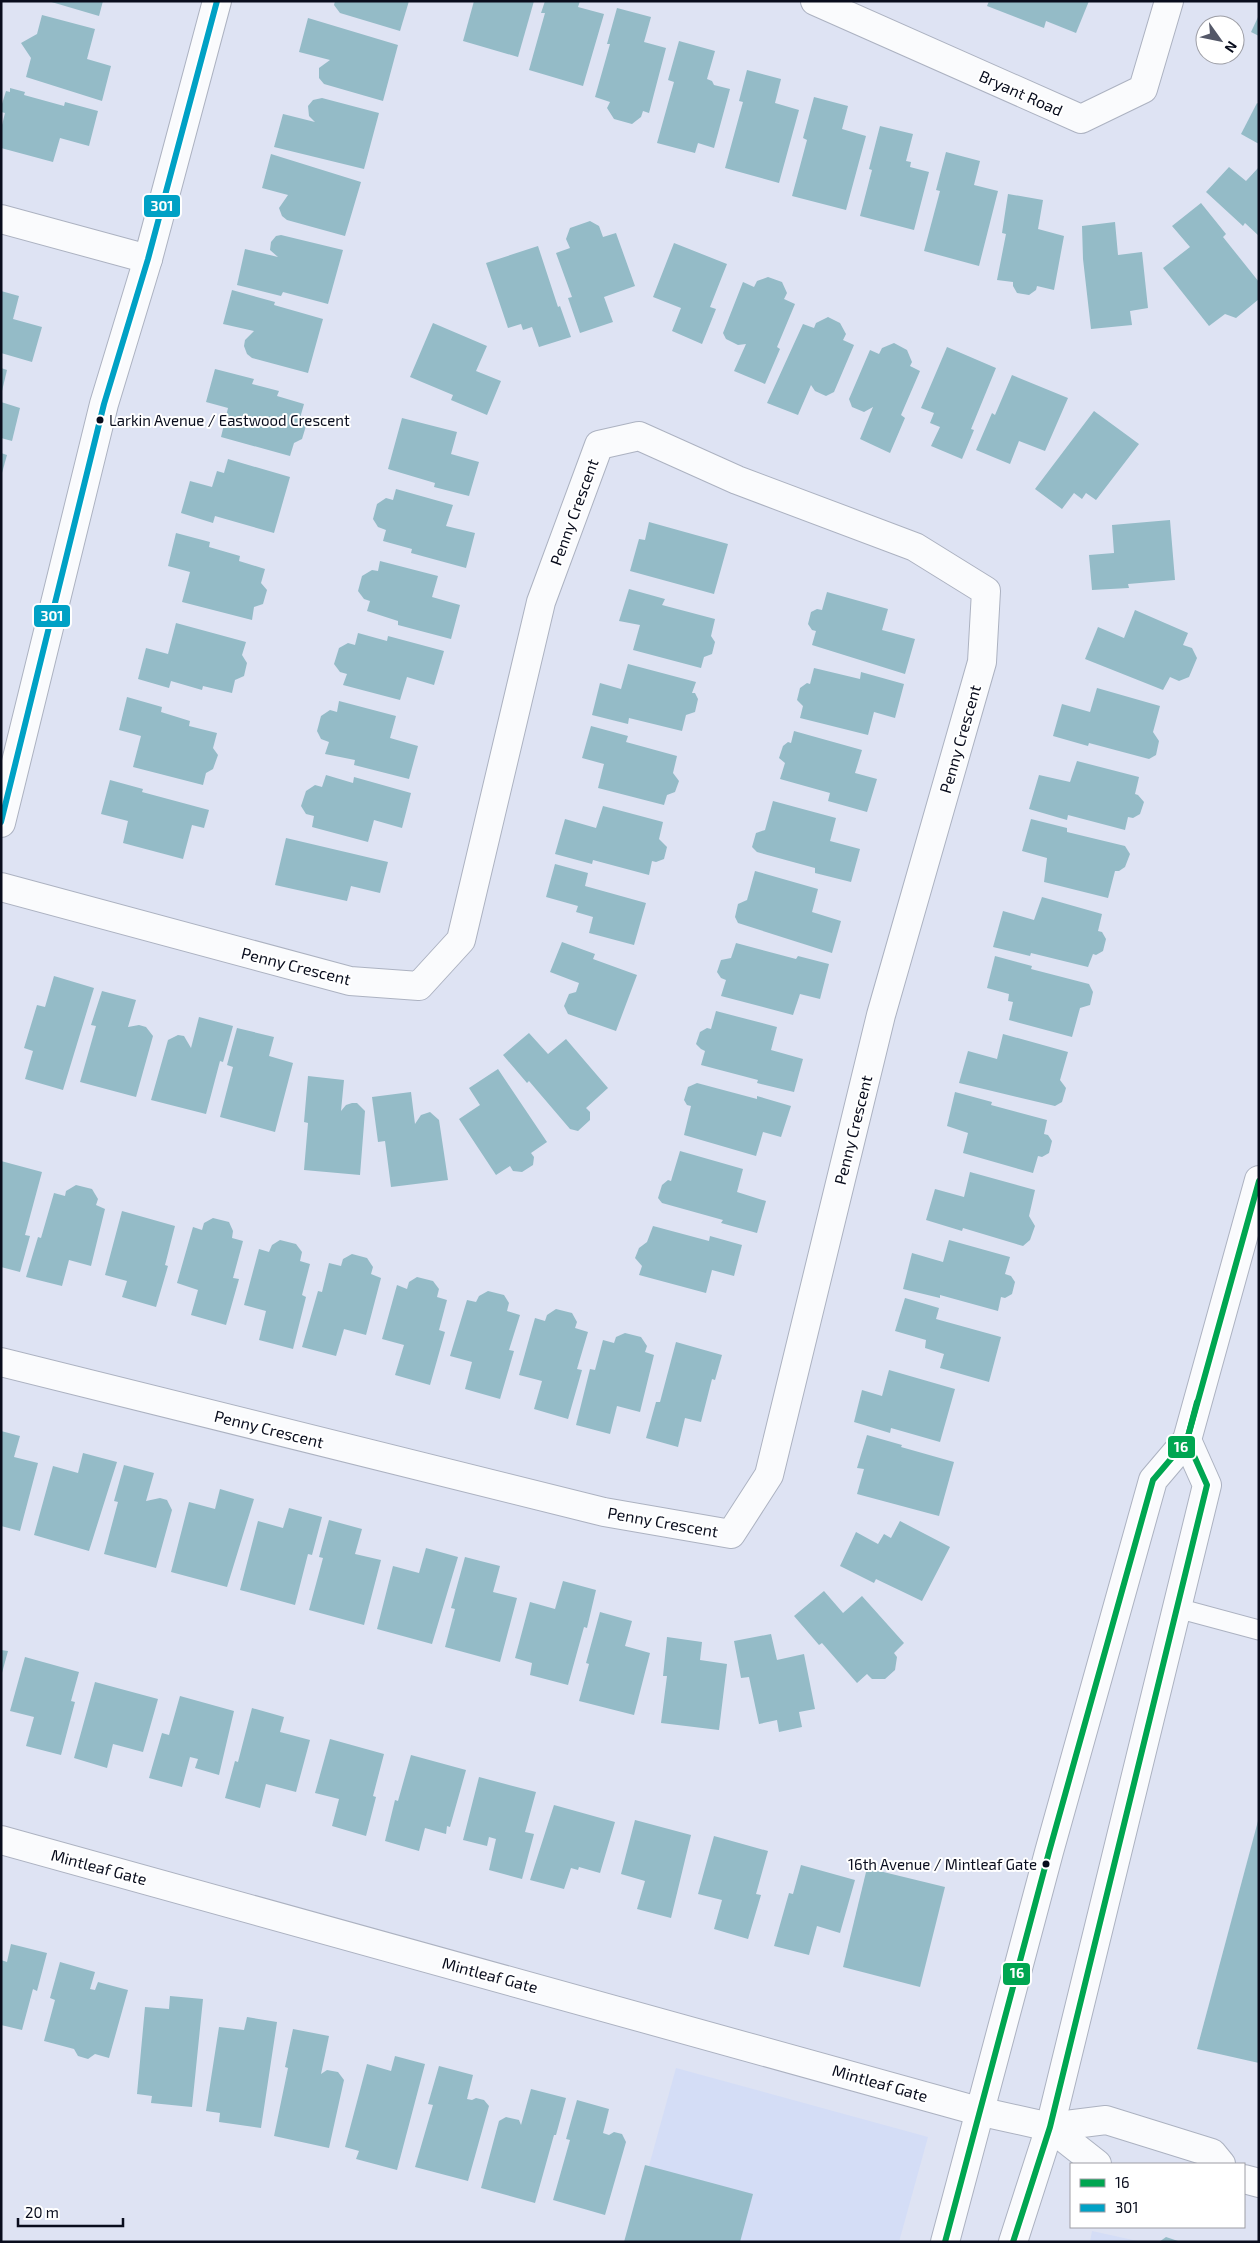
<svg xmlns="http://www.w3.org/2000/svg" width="1260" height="2243" font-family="'Exo 2',sans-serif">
	<rect width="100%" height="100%" fill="#dee3f3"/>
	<g fill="#d4ddf6">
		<polygon points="676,2068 928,2137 899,2242 628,2242"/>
		<polygon points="1092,2231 1142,2242 1090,2242"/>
	</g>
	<g fill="#94bbc7">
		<polygon points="48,1 103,1 99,16"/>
		<polygon points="335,1 409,1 400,31 340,13 334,5"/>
		<polygon points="474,1 534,1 518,57 463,41"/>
		<polygon points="545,1 580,1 578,7 604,14 583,86 529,70 545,13 541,13"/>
		<polygon points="989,1 1089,1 1076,33 1046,21 1044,28 987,6"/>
		<polygon points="617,8 651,17 644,42 666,48 649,113 643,111 641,117 632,124 614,119 607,108 610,102 595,97 610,44 607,44"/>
		<polygon points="42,15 95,29 87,59 111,66 102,101 26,77 31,58 21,43 37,34"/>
		<polygon points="1259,15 1259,36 1251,32"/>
		<polygon points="308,18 398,45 383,101 324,84 319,78 319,68 330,60 299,52"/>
		<polygon points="679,41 715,51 707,79 712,81 714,85 730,89 714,148 698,143 695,153 657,143 674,82 668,80"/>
		<polygon points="747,70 781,79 775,103 799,110 779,183 725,168 743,102 739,101"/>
		<polygon points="10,88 25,92 24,95 64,106 65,102 98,111 89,146 60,138 53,162 1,148 1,129 5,113 1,112 1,107 6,91 10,92"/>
		<polygon points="814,97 848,106 842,129 866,136 846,210 792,196 807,140 803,138"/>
		<polygon points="322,98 379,113 364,169 274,147 283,114 315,122 309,116 308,106 313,100"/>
		<polygon points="1257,103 1259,104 1259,144 1241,134"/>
		<polygon points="880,126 913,134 906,161 911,162 910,167 929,172 914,230 860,216 872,170 869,169"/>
		<polygon points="946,152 980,161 974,185 998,191 979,266 924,251 940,191 936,190"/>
		<polygon points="271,154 361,182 345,236 287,220 282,216 279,208 288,195 262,188"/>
		<polygon points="1229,167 1246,181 1259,167 1259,236 1245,223 1243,226 1206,192"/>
		<polygon points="1008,194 1043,200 1038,229 1064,236 1054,290 1037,286 1036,290 1029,295 1017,293 1013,286 1013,282 997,280 1006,234 1002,233"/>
		<polygon points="1201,203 1226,234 1223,237 1259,282 1259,299 1236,318 1225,314 1209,326 1163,268 1190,247 1172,226"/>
		<polygon points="590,221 599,226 603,237 616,233 635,286 604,297 613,322 580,333 568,298 572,297 556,253 570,248 566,239 570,228"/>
		<polygon points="1115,222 1118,255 1142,252 1148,308 1130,311 1132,325 1091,329 1083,259 1082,226"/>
		<polygon points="281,235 343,250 328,304 283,292 281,296 237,285 245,249 278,257 270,250 271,242 276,236"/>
		<polygon points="674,243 727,264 710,307 716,309 702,344 672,331 681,308 653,297"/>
		<polygon points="538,246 558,307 560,306 571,337 539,347 532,327 523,330 521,324 508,328 486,263"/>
		<polygon points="768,277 782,282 787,293 784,299 795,304 777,347 780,349 765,384 734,371 746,344 738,345 726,339 723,333 743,282 754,287 757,281"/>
		<polygon points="232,290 275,302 274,305 323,319 308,373 252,358 247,354 244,346 245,340 254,331 223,324"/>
		<polygon points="1,291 19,296 13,319 42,327 32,362 1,353"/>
		<polygon points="828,317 840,323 846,334 843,340 854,345 834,392 826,396 815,391 811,385 798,415 767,403 803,324 814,328 816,323"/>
		<polygon points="433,323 487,346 476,371 501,381 487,415 451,400 453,395 410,377"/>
		<polygon points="894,343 907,350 912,362 910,366 920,371 901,415 905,418 890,453 860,439 873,407 864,412 852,407 849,399 870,350 879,354 882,348"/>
		<polygon points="947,347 996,368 971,429 974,430 962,459 931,446 940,427 930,423 934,413 921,408"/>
		<polygon points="1,368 7,370 2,391 1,391"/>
		<polygon points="215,369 254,379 252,384 279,391 277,396 304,404 300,418 306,426 302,439 294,443 290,456 221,437 228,408 206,402"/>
		<polygon points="1012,375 1068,398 1045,451 1019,441 1010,464 976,450 992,413 995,415"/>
		<polygon points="1,402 20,408 12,441 1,438"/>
		<polygon points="1094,411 1139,444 1096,500 1086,493 1082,499 1074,493 1062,509 1035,489"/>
		<polygon points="402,418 457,432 451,454 479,462 469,496 434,487 435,483 388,469"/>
		<polygon points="1,453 7,455 2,473 1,473"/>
		<polygon points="228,459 290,477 274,533 215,516 213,523 181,513 190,481 212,487 217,471 224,473"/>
		<polygon points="396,489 453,505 446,526 475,533 466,568 411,553 412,549 383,541 386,530 378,527 373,519 377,504 386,498 393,500"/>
		<polygon points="1170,520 1175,580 1128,584 1129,588 1092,590 1089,555 1114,553 1112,525"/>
		<polygon points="649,522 728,544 714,594 630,571 639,539 645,540"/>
		<polygon points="176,533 210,542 209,547 240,556 239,561 265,569 261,583 267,590 263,604 254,607 252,620 182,602 190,572 168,566"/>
		<polygon points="380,561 438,576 432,597 460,605 451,639 398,625 398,621 367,611 370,601 364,599 358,591 362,576 372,570 378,571"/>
		<polygon points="629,589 665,599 662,605 715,619 711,636 715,642 712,654 704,657 701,668 633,650 640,625 619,621"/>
		<polygon points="827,592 888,609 882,630 915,639 905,674 812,645 816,631 812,630 808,624 811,612 817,609 822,610"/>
		<polygon points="1135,610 1188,633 1183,645 1192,648 1197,658 1189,677 1179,681 1170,677 1163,690 1085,659 1098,627 1124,638"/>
		<polygon points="176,623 246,642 242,655 247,663 244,676 235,680 232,693 203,686 202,690 171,681 169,688 138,679 146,648 168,654"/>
		<polygon points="358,633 387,641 388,636 444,651 434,685 407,677 400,700 343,685 347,674 340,672 334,664 339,648 348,643 355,645"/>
		<polygon points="628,664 696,682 692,693 695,693 698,699 695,712 686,715 682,731 629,718 628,724 592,715 600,683 621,689"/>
		<polygon points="814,668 860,679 861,672 904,684 895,718 874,712 868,735 800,718 803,706 797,700 800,688 807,683 810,684"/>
		<polygon points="1097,688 1160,706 1153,732 1159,741 1156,755 1149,759 1089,743 1088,746 1053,736 1062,704 1090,712"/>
		<polygon points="127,697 162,707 161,712 190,721 189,726 217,733 213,748 218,755 213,769 206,773 203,785 133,767 141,736 119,730"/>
		<polygon points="339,701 396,716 390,738 418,746 409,779 354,765 355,760 325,754 329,742 321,739 317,731 321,716 330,710 337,712"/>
		<polygon points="591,726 628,736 626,742 677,756 673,773 679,781 675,792 667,795 664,805 598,788 604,764 582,758"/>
		<polygon points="794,731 862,750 855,773 877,779 867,812 828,801 830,793 780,779 785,763 779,758 783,746 788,742 791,743"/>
		<polygon points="1077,761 1139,777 1135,794 1138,795 1144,802 1140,814 1133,818 1128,817 1125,830 1068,815 1067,820 1029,809 1039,775 1070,782"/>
		<polygon points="326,775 353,783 354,777 411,793 402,828 374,820 368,842 312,827 314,816 306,814 301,806 306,791 315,785 322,787"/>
		<polygon points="110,780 143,789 142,792 209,810 204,828 192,825 183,859 123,843 128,821 101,814"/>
		<polygon points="773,801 836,818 830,841 860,849 851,882 815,873 815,868 757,852 752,847 756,833 765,830"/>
		<polygon points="603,806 663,822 659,839 667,847 664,859 656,862 652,861 649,875 593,860 592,864 555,854 565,819 596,828"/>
		<polygon points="1031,819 1067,828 1067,832 1125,846 1130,854 1125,867 1119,871 1115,871 1108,898 1044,882 1047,858 1022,851"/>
		<polygon points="286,838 388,862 380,893 351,886 347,901 275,885"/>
		<polygon points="555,864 588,873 585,886 646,903 634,945 589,933 593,917 576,912 578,906 546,897"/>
		<polygon points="755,871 818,889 812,912 841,921 832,953 738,923 735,917 738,904 747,900"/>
		<polygon points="1042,897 1102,914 1098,931 1102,932 1106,939 1103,951 1096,955 1093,954 1088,967 1031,953 1030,956 993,947 1003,911 1034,920"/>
		<polygon points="562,942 595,954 593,959 637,975 616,1031 568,1014 564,1006 569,994 576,992 579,983 550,972"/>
		<polygon points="736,943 796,959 798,956 829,964 820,999 800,994 793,1015 721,996 726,980 721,978 717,972 721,960 731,958"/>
		<polygon points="995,956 1032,966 1031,969 1089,984 1093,992 1090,1005 1080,1008 1072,1037 1009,1020 1013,1002 1008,1001 1009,994 987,988"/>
		<polygon points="54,976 94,988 63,1090 25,1079 33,1051 24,1048 37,1005 45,1007"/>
		<polygon points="102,991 136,1000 128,1027 139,1025 146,1027 153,1036 136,1097 80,1082 96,1026 91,1025"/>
		<polygon points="716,1011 777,1027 771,1050 803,1059 794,1092 757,1083 758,1080 701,1065 705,1051 701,1049 696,1044 700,1032 707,1028 711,1029"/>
		<polygon points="199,1017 233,1026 223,1062 220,1061 206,1114 151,1100 168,1040 178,1035 184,1036 191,1048"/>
		<polygon points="237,1028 274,1037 269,1056 293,1063 275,1132 220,1117 233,1067 227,1065"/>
		<polygon points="529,1033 548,1054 566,1039 608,1088 586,1108 590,1112 590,1120 578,1131 570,1129 529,1081 527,1083 503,1055"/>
		<polygon points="1003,1034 1068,1052 1060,1080 1066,1088 1062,1102 1055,1106 959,1083 968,1051 997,1059"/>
		<polygon points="498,1069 547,1142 531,1153 534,1157 533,1165 522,1172 513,1171 510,1166 496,1175 459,1119 480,1105 469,1088"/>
		<polygon points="308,1076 344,1080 341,1111 346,1105 352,1103 357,1103 365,1111 360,1175 304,1170 308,1123 304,1122"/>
		<polygon points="697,1083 757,1099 757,1096 791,1106 781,1137 763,1132 756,1156 684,1135 691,1106 687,1105 684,1100 688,1087"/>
		<polygon points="411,1092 415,1124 421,1115 430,1112 439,1120 448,1180 391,1187 385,1141 378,1142 372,1097"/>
		<polygon points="955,1092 992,1102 991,1105 1047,1120 1044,1134 1048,1135 1052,1141 1049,1153 1042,1157 1038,1156 1033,1173 963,1153 968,1133 947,1126"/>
		<polygon points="680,1151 743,1169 737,1192 766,1201 757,1233 721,1223 723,1220 662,1203 658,1198 662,1185 668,1180 671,1181"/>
		<polygon points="1,1161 42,1172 25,1235 30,1236 20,1272 1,1267"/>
		<polygon points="970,1172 1035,1190 1029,1216 1035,1226 1030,1240 1023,1246 963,1228 962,1231 926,1220 935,1189 964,1197"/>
		<polygon points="76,1185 92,1189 98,1199 96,1205 105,1209 91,1266 69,1260 62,1286 26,1277 38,1237 41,1238 54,1193 65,1196 66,1191"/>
		<polygon points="122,1211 175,1226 165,1265 168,1266 156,1307 122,1297 127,1281 105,1275"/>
		<polygon points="213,1218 229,1222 233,1231 232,1238 243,1241 233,1278 239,1279 226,1325 191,1315 198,1290 177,1283 193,1227 202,1230 204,1223"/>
		<polygon points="653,1226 709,1241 710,1236 742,1245 734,1276 712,1270 706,1293 639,1275 642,1266 635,1258 639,1248 647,1242"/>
		<polygon points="280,1240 296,1244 302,1252 300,1261 310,1264 302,1295 306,1297 293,1349 259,1340 266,1311 244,1305 259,1249 269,1252 272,1245"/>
		<polygon points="949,1240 1010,1257 1005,1274 1011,1276 1015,1282 1012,1294 1005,1298 1001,1297 998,1311 940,1295 940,1298 903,1289 912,1253 943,1262"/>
		<polygon points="352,1254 367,1258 373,1267 371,1274 381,1278 366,1335 344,1329 336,1356 302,1347 318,1291 322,1292 329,1263 341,1266 343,1259"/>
		<polygon points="417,1277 433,1281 439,1289 437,1297 447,1300 439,1330 445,1332 430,1385 395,1375 404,1345 382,1339 397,1285 407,1289 409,1282"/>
		<polygon points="488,1291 504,1295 509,1303 507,1311 520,1315 509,1350 514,1351 500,1399 465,1389 472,1362 450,1356 467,1300 476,1302 479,1296"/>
		<polygon points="905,1298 939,1308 936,1319 1001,1337 989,1382 940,1368 944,1354 925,1348 926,1340 895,1331"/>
		<polygon points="556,1309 572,1313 577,1322 575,1328 588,1332 577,1369 582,1370 568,1419 534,1409 542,1381 519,1375 535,1318 545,1321 547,1315"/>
		<polygon points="625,1333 641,1337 647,1346 645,1352 654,1355 640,1412 617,1406 610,1434 576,1425 590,1369 595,1370 603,1340 614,1343 616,1337"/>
		<polygon points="676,1342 722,1355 715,1380 712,1379 701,1422 685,1418 678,1447 646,1438 656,1402 660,1402"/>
		<polygon points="889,1370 955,1389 940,1442 891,1428 890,1433 854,1422 862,1390 882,1396"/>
		<polygon points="1,1431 20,1436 14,1457 38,1463 20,1531 1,1526"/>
		<polygon points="867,1435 902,1445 901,1447 954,1462 939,1516 857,1494 864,1469 857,1468"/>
		<polygon points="83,1453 117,1462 89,1551 34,1535 53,1466 78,1473"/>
		<polygon points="124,1465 154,1473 146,1501 160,1498 167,1500 172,1510 156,1568 104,1554 118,1502 114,1501"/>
		<polygon points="220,1489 254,1499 227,1587 171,1572 189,1502 215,1509"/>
		<polygon points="289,1508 322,1517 312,1555 308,1554 295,1605 240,1590 258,1521 283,1528"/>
		<polygon points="329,1520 362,1529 355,1554 381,1560 364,1625 309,1610 323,1558 319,1557"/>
		<polygon points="900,1521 950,1547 922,1601 876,1579 874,1583 840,1566 856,1532 878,1544 884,1534 891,1538"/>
		<polygon points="426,1548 458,1557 432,1644 377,1629 393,1566 419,1573"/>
		<polygon points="465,1557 500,1566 493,1592 517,1598 500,1662 445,1647 455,1609 451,1608"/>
		<polygon points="563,1581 596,1590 587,1628 584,1627 568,1685 530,1675 532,1663 515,1658 530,1602 555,1609"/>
		<polygon points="824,1591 843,1613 862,1596 904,1643 894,1653 897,1657 895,1670 885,1679 872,1679 867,1674 857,1683 822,1643 819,1645 794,1616"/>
		<polygon points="600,1612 632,1621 625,1646 650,1653 634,1715 579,1701 589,1664 586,1663"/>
		<polygon points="771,1634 777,1660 804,1654 815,1709 799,1712 802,1727 779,1732 777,1720 759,1724 749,1677 741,1678 734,1641"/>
		<polygon points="667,1637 702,1642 700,1660 727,1664 719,1730 661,1723 667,1676 663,1676"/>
		<polygon points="1,1650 8,1651 2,1673 1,1673"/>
		<polygon points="25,1657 79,1672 71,1701 75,1702 61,1755 26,1746 34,1717 10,1711"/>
		<polygon points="95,1682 158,1699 143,1752 113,1744 107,1768 74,1758"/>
		<polygon points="180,1696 234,1711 219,1775 195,1768 198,1759 190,1757 182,1787 149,1778 162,1733 169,1735"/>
		<polygon points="252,1708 284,1717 280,1732 310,1740 296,1792 266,1784 260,1808 225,1798 235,1761 238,1762"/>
		<polygon points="330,1739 384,1754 373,1796 376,1797 366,1836 332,1826 339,1799 315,1793"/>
		<polygon points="411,1755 466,1770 450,1827 447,1826 446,1834 425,1828 419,1851 385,1841 395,1800 398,1801"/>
		<polygon points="479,1777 536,1792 525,1832 534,1834 522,1879 489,1870 496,1839 489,1837 487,1846 463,1840"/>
		<polygon points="554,1805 615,1822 600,1873 579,1867 578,1870 571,1868 564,1889 530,1880"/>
		<polygon points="635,1820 691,1835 671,1918 637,1909 645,1881 621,1874"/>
		<polygon points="1258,1821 1259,1821 1259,2063 1197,2049"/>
		<polygon points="714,1836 768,1851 756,1894 761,1895 748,1939 714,1929 722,1900 698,1894"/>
		<polygon points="801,1865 855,1880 840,1933 817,1926 809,1955 774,1946 789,1893 793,1894"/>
		<polygon points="867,1868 945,1887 920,1987 843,1967"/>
		<polygon points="11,1944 47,1953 37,1991 33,1989 22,2030 1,2025 1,1960 7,1962"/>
		<polygon points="60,1962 95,1972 90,1989 95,1990 98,1982 128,1990 109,2058 95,2054 88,2059 78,2056 74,2049 44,2041 55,2000 50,1998"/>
		<polygon points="170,1996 203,1999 192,2107 151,2103 152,2096 137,2094 145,2007 169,2009"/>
		<polygon points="247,2017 277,2022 261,2128 219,2122 220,2113 206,2111 219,2027 244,2030"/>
		<polygon points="293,2029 329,2036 321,2074 327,2070 338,2072 344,2080 329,2148 274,2136 288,2068 285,2067"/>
		<polygon points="395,2056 425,2064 397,2170 356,2159 359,2151 345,2147 367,2064 391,2071"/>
		<polygon points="439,2066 473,2075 467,2099 472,2100 476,2098 484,2100 489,2106 468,2181 415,2167 433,2105 428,2104"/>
		<polygon points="531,2089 566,2098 556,2135 554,2135 535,2203 481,2188 499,2121 506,2117 519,2120 521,2125"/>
		<polygon points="577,2100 609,2109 603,2133 609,2135 614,2132 622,2134 626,2142 605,2215 553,2200 570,2140 566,2139"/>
		<polygon points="645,2165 753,2194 740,2242 624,2242"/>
		<polygon points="1166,2237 1178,2241 1178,2242 1159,2242"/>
	</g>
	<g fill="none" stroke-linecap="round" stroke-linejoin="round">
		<g stroke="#acb2c1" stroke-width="21">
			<polyline id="lane" points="1177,1608 1259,1630"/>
		</g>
		<g stroke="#acb2c1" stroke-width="30">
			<g id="street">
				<polyline points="815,1 1081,119 1143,89 1169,1"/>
				<polyline points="1,219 148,259"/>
				<polyline points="1,887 350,981 419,986 461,940 541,602 599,445 639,436 737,480 915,547 986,591 982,662 881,1015 769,1475 731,1534 604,1512 1,1362"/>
				<polyline points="1050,2127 1106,2120 1212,2153 1221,2164"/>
				<polyline points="1050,2127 1097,2164"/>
				<polyline points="1244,2179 1259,2183"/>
			</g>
		</g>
		<g stroke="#acb2c1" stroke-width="30">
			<g id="secondary">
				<polyline points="1,823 104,404 148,259 217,1"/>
				<polyline points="1,1840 978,2111 1050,2127"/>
				<polyline points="945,2242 1049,1852 1153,1480 1187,1440 1259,1180"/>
				<polyline points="1013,2242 1050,2127 1207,1485 1187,1440"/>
			</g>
		</g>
		<use href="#lane" stroke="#fafbfd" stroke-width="19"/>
		<use href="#street" stroke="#fafbfd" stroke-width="28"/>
		<use href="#secondary" stroke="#fafbfd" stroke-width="28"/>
		<g stroke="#fff" stroke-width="10">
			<g id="bus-1">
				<polyline points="945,2242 1049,1852 1153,1480 1187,1440 1259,1181"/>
				<polyline points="1013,2242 1050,2127 1207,1485 1187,1440 1197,1402"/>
			</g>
		</g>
		<g stroke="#fff" stroke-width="10">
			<polyline id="bus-2" points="1,822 104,404 148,259 217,1"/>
		</g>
		<use href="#bus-1" stroke="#00a651" stroke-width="6"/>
		<use href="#bus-2" stroke="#00a1c5" stroke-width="6"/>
	</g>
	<g fill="#090d1d" stroke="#fff" stroke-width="2">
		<circle cx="100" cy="420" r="4.5"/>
		<circle cx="1046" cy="1864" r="4.5"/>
	</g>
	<g text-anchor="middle" stroke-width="4" stroke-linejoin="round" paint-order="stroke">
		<g font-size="15" fill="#090d1d" stroke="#fff" text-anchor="start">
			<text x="109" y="426">Larkin Avenue / Eastwood Crescent</text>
			<text x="1037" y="1870" text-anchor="end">16th Avenue / Mintleaf Gate</text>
		</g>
		<g font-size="16" fill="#090d1d" stroke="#fff">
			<text transform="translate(1021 93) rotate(24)" y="6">Bryant Road</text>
			<text transform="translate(574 512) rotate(-70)" y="6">Penny Crescent</text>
			<text transform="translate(960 739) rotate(-74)" y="6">Penny Crescent</text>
			<text transform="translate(296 966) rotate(14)" y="6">Penny Crescent</text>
			<text transform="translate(853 1130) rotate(-76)" y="6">Penny Crescent</text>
			<text transform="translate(269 1429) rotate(14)" y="6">Penny Crescent</text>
			<text transform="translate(663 1522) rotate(10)" y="6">Penny Crescent</text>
			<text transform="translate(99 1867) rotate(15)" y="6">Mintleaf Gate</text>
			<text transform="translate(490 1975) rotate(15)" y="6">Mintleaf Gate</text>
			<text transform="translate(880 2083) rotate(16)" y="6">Mintleaf Gate</text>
		</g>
	</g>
	<g stroke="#fff" stroke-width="2">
		<rect x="143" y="194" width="38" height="24" rx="5" fill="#00a1c5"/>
		<rect x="33" y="604" width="38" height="24" rx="5" fill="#00a1c5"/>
		<rect x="1167" y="1435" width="29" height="24" rx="5" fill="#00a651"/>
		<rect x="1002" y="1962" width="29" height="24" rx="5" fill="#00a651"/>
	</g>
	<g font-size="14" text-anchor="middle" font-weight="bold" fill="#fff">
		<text x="162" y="211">301</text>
		<text x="52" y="621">301</text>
		<text x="1181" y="1452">16</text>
		<text x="1017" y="1978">16</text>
	</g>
	<rect width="1260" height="2243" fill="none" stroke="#090d1d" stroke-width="5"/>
	<rect x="1070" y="2163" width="175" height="65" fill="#ffffff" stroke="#9d9ea5"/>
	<rect x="1080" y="2179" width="25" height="8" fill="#00a651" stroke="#9d9ea5"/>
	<text x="1115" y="2188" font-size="15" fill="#090d1d">16</text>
	<rect x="1080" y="2204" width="25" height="8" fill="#00a1c5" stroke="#9d9ea5"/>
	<text x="1115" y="2213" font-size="15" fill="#090d1d">301</text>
	<g transform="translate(1220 40) rotate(123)"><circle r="24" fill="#ffffff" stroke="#9d9ea5"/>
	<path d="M0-4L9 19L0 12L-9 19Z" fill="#545868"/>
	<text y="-8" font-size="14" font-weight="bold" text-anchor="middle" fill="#090d1d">N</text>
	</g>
	<path d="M18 2218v8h105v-8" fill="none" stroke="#090d1d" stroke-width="2.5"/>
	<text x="25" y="2218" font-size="15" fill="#090d1d" stroke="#ffffff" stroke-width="4" paint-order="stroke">20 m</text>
</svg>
